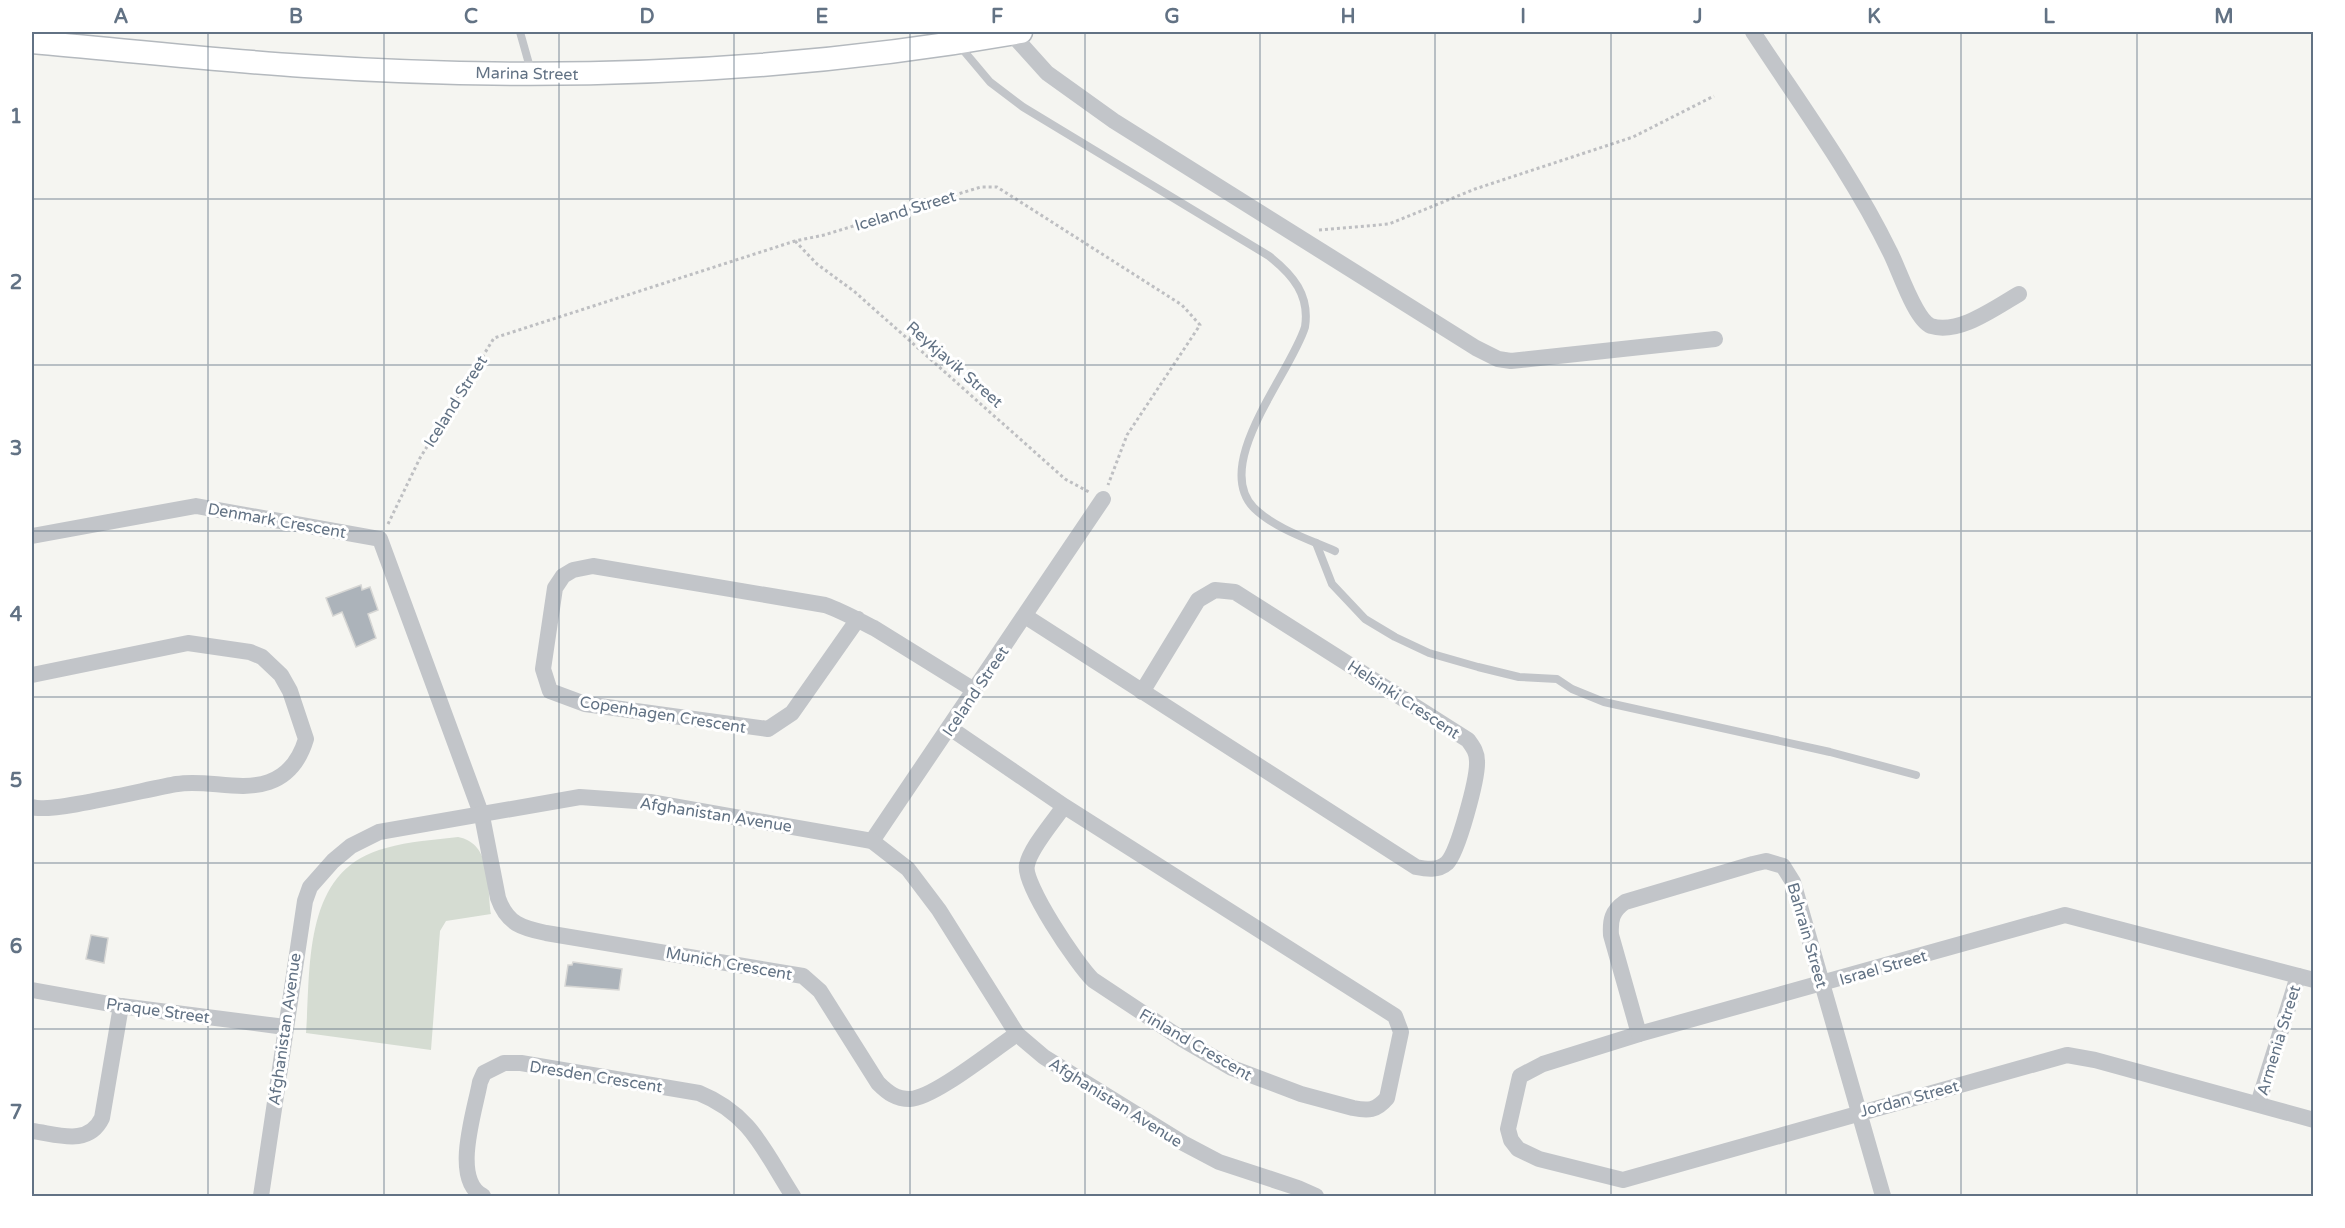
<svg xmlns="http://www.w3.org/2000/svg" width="2345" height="1228" font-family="'Varela Round',sans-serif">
	<rect width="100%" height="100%" fill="#f5f5f1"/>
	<path fill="#d5dcd2" d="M 458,837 C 492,843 487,887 491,914 L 446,921 L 440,931 L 431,1050 L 306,1033 C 311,966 302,869 386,848 C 409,841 435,840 458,837 Z"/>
	<g fill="#acb3ba" stroke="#d6d6d4" stroke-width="1.5">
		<polygon points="361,585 362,590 370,587 378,610 368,614 376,638 356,647 342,612 333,616 326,598"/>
		<polygon points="91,935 108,938 104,963 86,959"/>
		<polygon points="573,962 622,969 619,990 565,986 568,965 572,965"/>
	</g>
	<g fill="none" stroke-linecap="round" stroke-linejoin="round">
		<g stroke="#b4b9be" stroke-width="25">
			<path id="secondary" d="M 32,42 C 123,50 214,60 305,66 C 543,82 786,74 1021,32"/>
		</g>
		<g stroke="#bebfc2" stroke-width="3" stroke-dasharray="3 3" stroke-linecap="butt">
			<polyline points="1319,230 1389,224 1475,189 1633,137 1714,96"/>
			<polyline points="795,241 817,264 855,292 1065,479 1089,492"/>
			<polyline points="388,524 420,458 494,338 795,241 824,235 981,187 997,187 1182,305 1200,325 1127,435 1108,485"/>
		</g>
		<g stroke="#c2c5c9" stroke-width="8">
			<polyline points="520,32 531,71"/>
			<path d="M 958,44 L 990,82 L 1023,107 L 1269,256 C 1293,275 1310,295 1305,327 C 1291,373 1211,464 1254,508 C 1276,529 1308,539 1335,551"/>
			<polyline points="1316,543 1332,584 1365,619 1395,637 1429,653 1478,667 1519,677 1557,679 1572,689 1604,702 1830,752 1916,775"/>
		</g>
		<g stroke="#c2c5c9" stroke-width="16">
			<path d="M 1753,32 C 1800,104 1852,174 1890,252 C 1899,269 1915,320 1931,326 C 1959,335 1996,307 2019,294"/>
			<polyline points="1011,33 1047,73 1114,121 1476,348 1498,359 1511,361 1715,339"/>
			<path d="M 32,536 L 196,506 L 380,539 L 482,816 L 498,898 C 507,924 522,928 546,933 L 803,976 L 820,991 L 878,1083 C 888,1093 896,1099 910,1099 C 934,1098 994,1049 1017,1034"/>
			<path d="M 1025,616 L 1416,867 C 1426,869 1438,871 1447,863 C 1458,852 1478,778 1477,761 C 1477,752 1473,747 1468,740 L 1235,592 L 1215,590 L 1198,600 L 1142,692"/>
			<path d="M 858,619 L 792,713 L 768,729 L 585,704 L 550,691 L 543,669 L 555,588 L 563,576 L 573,570 L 593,566 L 825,605 C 842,611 858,620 874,628 L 974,690"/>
			<path d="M 32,675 L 188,643 L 250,652 L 262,657 L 281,675 L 290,691 L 306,739 C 300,759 289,775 269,782 C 240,792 206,779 177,784 C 151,788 50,814 32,807"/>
			<path d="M 950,728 L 1064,806 L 1395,1016 L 1401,1032 L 1387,1098 C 1376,1111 1368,1111 1353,1108 L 1301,1094 L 1232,1068 L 1182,1039 L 1093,980 C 1078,966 1022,883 1027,865 C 1030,848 1055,820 1064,806"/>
			<polyline points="872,841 1103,499"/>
			<polyline points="2314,980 2065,915 1639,1034 1543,1064 1520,1076 1508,1129 1511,1140 1518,1149 1539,1159 1623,1180 2067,1055 2095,1060 2314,1120"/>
			<polyline points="32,990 121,1006 285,1027"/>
			<path d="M 1639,1034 L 1611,935 C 1610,920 1612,911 1625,902 L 1753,864 L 1766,861 L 1783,866 L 1793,882 L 1883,1196"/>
			<polyline points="2258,1104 2298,976"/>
			<path d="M 32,1131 C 57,1134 88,1147 102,1118 L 121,1006"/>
			<polyline points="261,1196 305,901 310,887 333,861 351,846 379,832 580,797 650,802 872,841 908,869 939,910 1017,1034 1044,1057 1183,1143 1219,1162 1298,1188 1316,1196"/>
			<path d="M 483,1196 C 451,1180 475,1111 480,1082 L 484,1073 L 504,1063 L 521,1063 L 699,1093 C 751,1114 764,1151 793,1196"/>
		</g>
		<use href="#secondary" stroke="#fff" stroke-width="22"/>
	</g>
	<path fill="none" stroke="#627284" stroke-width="1.5" stroke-opacity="0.55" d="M 208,32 L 208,1196M 384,32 L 384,1196M 559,32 L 559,1196M 734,32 L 734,1196M 910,32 L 910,1196M 1085,32 L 1085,1196M 1260,32 L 1260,1196M 1435,32 L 1435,1196M 1611,32 L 1611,1196M 1786,32 L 1786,1196M 1961,32 L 1961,1196M 2137,32 L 2137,1196M 32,199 L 2314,199M 32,365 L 2314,365M 32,531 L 2314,531M 32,697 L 2314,697M 32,863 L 2314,863M 32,1029 L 2314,1029"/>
	<g text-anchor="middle" stroke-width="6" stroke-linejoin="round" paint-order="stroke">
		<g font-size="16" fill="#627284" stroke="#fff">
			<text transform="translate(527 73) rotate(1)" y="6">Marina Street</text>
			<text transform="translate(905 210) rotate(-17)" y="6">Iceland Street</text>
			<text transform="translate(955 364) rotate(41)" y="6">Reykjavik Street</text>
			<text transform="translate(455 401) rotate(-58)" y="6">Iceland Street</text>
			<text transform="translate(277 520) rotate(10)" y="6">Denmark Crescent</text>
			<text transform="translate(975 691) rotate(-56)" y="6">Iceland Street</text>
			<text transform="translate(1404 699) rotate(33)" y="6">Helsinki Crescent</text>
			<text transform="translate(663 714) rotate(9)" y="6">Copenhagen Crescent</text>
			<text transform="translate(716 814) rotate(9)" y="6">Afghanistan Avenue</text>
			<text transform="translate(1808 935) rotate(74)" y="6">Bahrain Street</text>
			<text transform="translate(729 963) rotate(10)" y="6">Munich Crescent</text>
			<text transform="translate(1883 967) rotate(-16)" y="6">Israel Street</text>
			<text transform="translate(158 1010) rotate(8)" y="6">Praque Street</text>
			<text transform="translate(284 1029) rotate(-82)" y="6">Afghanistan Avenue</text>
			<text transform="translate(2278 1040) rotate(-73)" y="6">Armenia Street</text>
			<text transform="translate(1196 1044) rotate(30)" y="6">Finland Crescent</text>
			<text transform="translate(596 1076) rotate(9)" y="6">Dresden Crescent</text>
			<text transform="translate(1909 1098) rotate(-15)" y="6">Jordan Street</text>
			<text transform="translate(1116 1102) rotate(32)" y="6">Afghanistan Avenue</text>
		</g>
	</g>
	<rect width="2345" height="1228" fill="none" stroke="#ffffff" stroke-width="66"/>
	<rect x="33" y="33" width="2279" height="1162" fill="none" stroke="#627284" stroke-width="2"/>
	<g font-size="20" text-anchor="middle" font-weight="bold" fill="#627284">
		<text x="121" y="23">A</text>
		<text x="296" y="23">B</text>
		<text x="471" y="23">C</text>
		<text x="647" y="23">D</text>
		<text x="822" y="23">E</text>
		<text x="997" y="23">F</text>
		<text x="1172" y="23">G</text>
		<text x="1348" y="23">H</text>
		<text x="1523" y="23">I</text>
		<text x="1698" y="23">J</text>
		<text x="1874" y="23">K</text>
		<text x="2049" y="23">L</text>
		<text x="2224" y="23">M</text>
		<text x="16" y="123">1</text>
		<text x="16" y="289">2</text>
		<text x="16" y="455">3</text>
		<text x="16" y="621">4</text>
		<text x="16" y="787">5</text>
		<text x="16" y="953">6</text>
		<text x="16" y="1119">7</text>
	</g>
</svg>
